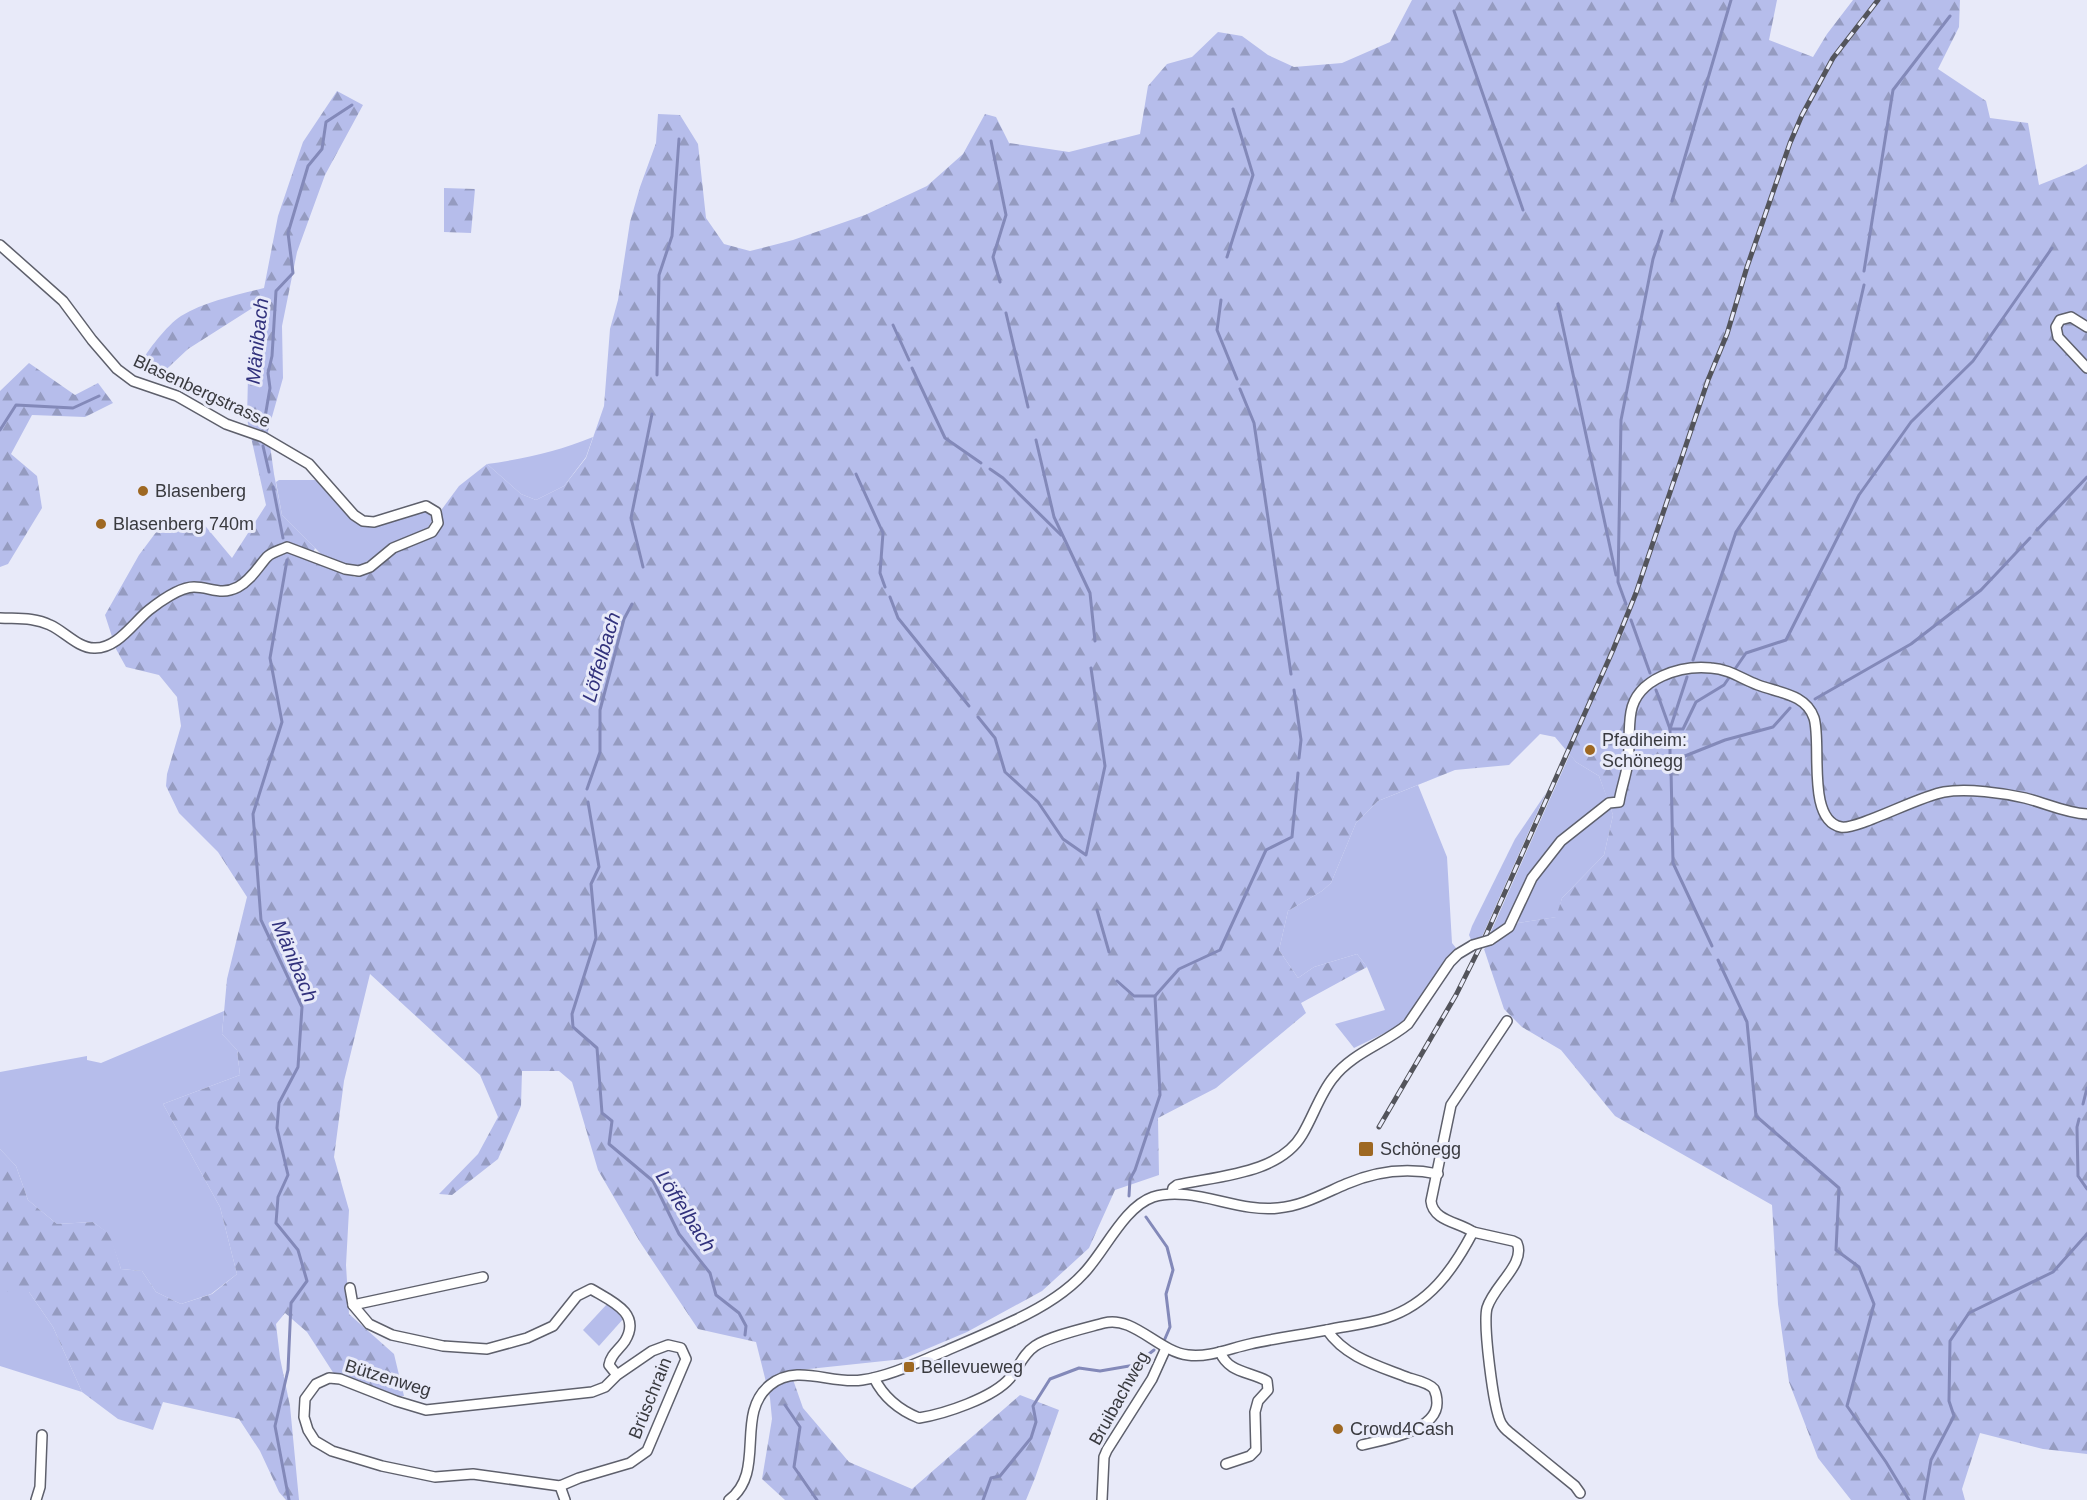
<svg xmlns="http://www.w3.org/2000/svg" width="2087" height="1500" font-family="Arial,sans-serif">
	<defs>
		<pattern id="forest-firs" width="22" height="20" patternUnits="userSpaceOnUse" patternTransform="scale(1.5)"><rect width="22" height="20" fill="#b6bdeb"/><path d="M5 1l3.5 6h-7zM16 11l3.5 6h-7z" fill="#959bc0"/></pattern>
	</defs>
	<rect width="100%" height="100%" fill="#e8eaf9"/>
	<g fill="#b6bdeb">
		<path d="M 593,437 L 586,457 L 564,486 L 536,500 L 521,494 L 487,464 C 524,459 559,451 593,437 Z"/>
		<polygon points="279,480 315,480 326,485 353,520 361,526 376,526 412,512 426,511 433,519 427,529 409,536 361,565 348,568 321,554 282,515 276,482"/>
		<polygon points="1570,754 1576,762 1599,776 1608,800 1572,828 1526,885 1505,923 1497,931 1489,936"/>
		<polygon points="1418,785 1447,857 1452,943 1456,948 1405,1019 1395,1028 1354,1048 1335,1024 1385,1010 1367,967 1357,954 1314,967 1298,978 1279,950 1288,911 1322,891 1331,883 1356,823 1378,801"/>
		<polygon points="1546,793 1481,939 1472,942 1469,935 1472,926 1515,839"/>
		<polygon points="1610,806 1613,815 1604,855 1562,898 1557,917 1518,923 1530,886 1559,849"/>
		<polygon points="224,1011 222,1034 237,1050 240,1075 163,1104 220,1207 237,1274 211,1294 181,1304 156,1292 142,1271 121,1269 109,1234 93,1222 57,1224 28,1200 16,1166 0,1149 0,1072 87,1056 87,1060 101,1063"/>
		<polygon points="0,1292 29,1292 53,1327 82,1392 0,1366"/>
		<polygon points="608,1303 624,1318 599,1346 583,1330"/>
	</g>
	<g fill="url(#forest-firs)">
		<path d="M 1412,0 L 1777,0 L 1769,40 L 1813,57 L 1827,34 L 1853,0 L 1960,0 L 1959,27 L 1938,69 L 1986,101 L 1990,118 L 2028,123 L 2039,185 L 2079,169 L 2087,164 L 2087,1454 L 2043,1449 L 1980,1433 L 1962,1489 L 1965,1500 L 1851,1500 L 1818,1458 L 1789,1382 L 1778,1304 L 1772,1205 L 1615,1116 L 1561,1050 L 1522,1027 L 1504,1009 L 1484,949 L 1518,923 L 1556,917 L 1562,898 L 1604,855 L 1613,815 L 1599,776 L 1576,762 L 1555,737 L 1540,734 L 1509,765 L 1455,770 L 1378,801 L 1356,823 L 1331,883 L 1322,891 L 1288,911 L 1279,950 L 1298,978 L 1314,967 L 1357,954 L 1367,967 L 1301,1003 L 1306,1013 L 1216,1088 L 1158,1118 L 1159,1175 L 1115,1190 L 1089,1248 L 1042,1291 L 967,1332 L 903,1359 L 790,1371 L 803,1408 L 849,1462 L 912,1489 L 1020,1395 L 1059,1410 L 1035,1478 L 1026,1500 L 785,1500 L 762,1479 L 772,1419 L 770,1398 L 756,1342 L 698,1329 L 640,1242 L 598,1170 L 572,1082 L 559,1071 L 522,1071 L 521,1106 L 498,1159 L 452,1195 L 439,1194 L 478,1154 L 498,1117 L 480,1075 L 370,974 L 344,1081 L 334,1157 L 349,1210 L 346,1265 L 349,1314 L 394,1354 L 404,1396 L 378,1396 L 334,1374 L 307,1332 L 285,1313 L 276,1324 L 280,1358 L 290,1406 L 299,1500 L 286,1500 L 279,1492 L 260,1451 L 239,1419 L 163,1402 L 153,1430 L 118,1419 L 82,1392 L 53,1327 L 29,1292 L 0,1292 L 0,1149 L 16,1166 L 28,1200 L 57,1224 L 93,1222 L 110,1234 L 121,1269 L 142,1271 L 156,1292 L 181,1304 L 212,1294 L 237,1274 L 220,1207 L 163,1104 L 240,1075 L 237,1050 L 222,1034 L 227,979 L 247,897 L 218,852 L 179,813 L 166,786 L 167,774 L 181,726 L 177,697 L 159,675 L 126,667 L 116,649 L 105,615 L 139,555 L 160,527 L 187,526 L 202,522 L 232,558 L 266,505 L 247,419 L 248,376 L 255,320 L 254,307 L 188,349 L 156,379 L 139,365 C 149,349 166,326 181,316 C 206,301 237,295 264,288 L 278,216 L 303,142 L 337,91 L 363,105 L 325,175 L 297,252 L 282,326 L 283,378 L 268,431 L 274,474 L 282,515 L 315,548 L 311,559 L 355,577 L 397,550 L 440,527 L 442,509 L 459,486 L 487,464 L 521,494 L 536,500 L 564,486 L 586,458 L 604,406 L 610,329 L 618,300 L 630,222 L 640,187 L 656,143 L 658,114 L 680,115 L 698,144 L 706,218 L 724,244 L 750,251 L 793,240 L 865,215 L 927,186 L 963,154 L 985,114 L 996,117 L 1009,143 L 1069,152 L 1140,134 L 1148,86 L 1167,64 L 1192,57 L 1218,32 L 1242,36 L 1268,55 L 1294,67 L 1342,63 L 1390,42 Z"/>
		<polygon points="444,188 475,189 471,233 444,232"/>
		<polygon points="29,363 75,395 98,383 113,403 85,417 32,415 11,454 37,476 42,508 8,564 0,567 0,391"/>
	</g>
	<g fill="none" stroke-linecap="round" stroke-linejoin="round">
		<g stroke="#8389b9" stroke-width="3">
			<polyline points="1454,11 1523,210"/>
			<polyline points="991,141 1006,215 993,257 1000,282"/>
			<polyline points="1672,201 1731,0"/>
			<polyline points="1227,257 1253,175 1233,109"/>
			<polyline points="1864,271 1893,90 1950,16"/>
			<polyline points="1221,300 1217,330 1237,379"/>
			<polyline points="1558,304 1616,575"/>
			<polyline points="1006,313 1028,407"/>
			<polyline points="893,325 909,360"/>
			<polyline points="912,368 945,438 981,463"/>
			<polyline points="657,375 659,275 672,236 679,139"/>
			<polyline points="1240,389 1254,423 1291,674"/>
			<polyline points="263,429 270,388 268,373 272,356 276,291 293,273 288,233 308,166 322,149 326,122 352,105"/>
			<polyline points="0,430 16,405 73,408 99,396"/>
			<polyline points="1036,440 1054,517 1090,593 1095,641"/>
			<polyline points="263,446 269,472"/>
			<polyline points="990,469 1003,478 1061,535"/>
			<polyline points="856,474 883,533 880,573 885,587"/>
			<polyline points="273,487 283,538"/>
			<polyline points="2037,530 2087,477"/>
			<polyline points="287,560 270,658 282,722 253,814 261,920 302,1007 298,1067 279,1103 277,1128 288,1175 278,1197 276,1223 298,1250 307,1281 291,1303 288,1370 275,1426 289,1500"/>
			<polyline points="643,567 631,518 652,414"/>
			<polyline points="890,597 898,618 969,706"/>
			<polyline points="1626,604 1618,582 1621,420 1653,259 1662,231"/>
			<polyline points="1631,620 1650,673"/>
			<polyline points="1693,660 1736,532 1845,368 1864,285"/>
			<polyline points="1687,677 1670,729 1683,729 1696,702 1724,685 1746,653 1786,640 1859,495 1911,422 1973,361 2052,248"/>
			<polyline points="1294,690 1301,740 1299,758"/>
			<polyline points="1656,690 1670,729 1670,762 1725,740 1773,727 1790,708"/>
			<polyline points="1815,699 1911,644 1981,590 2030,538"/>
			<polyline points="978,717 995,738 1005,772 1038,802 1063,839 1086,855 1105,766 1091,668"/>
			<polyline points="1671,769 1673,863 1712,946"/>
			<polyline points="587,789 600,752 600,710 624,619 632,604"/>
			<polyline points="588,802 599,867 591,884 596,938 572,1014 573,1027 597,1048 602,1113 612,1121 609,1144 653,1181 679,1234 710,1273 716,1295 739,1313 746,1326 745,1335"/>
			<polyline points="1097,910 1109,952"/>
			<polyline points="1718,960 1747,1022 1756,1116 1839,1188 1836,1250 1859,1267 1874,1304 1847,1406 1886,1462 1909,1500"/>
			<polyline points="1117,981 1134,996 1155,996 1160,1095 1135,1170 1130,1179 1129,1196"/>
			<polyline points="1155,996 1179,969 1220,950 1266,850 1292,837 1298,773"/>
			<polyline points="2083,1104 2087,1088"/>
			<polyline points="2079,1119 2077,1127 2078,1176 2087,1189"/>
			<polyline points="1146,1217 1167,1247 1173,1270 1166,1294 1170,1327 1164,1341"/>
			<polyline points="785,1405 800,1427 794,1467 817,1500"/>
			<polyline points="983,1500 991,1478 1000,1476 1031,1438 1036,1422 1033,1406 1050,1379 1079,1368 1100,1371 1135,1365 1154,1350"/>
			<polyline points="1924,1500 1931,1460 1954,1416 1949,1401 1950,1341 1969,1313 2053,1272 2087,1234"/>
		</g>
		<g stroke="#5e606c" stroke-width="12">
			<g id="minor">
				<path d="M 0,245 L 63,301 L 92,340 L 117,369 L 133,381 L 177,396 L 226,424 L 263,437 L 309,464 L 354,515 L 363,521 L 374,522 L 426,506 L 436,512 L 438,523 L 432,532 L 393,548 L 370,567 L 359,571 L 345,569 L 287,547 C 281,550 272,552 267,557 C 258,567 251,580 238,587 C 221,596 210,587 194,587 C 180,587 159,602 149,610 C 133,623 117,649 94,648 C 78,648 64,631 50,625 C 34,617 17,619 0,618"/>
				<polyline points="2087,327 2071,317 2060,320 2056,327 2058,337 2087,368"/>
				<path d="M 1490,940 L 1509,927 L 1532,878 L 1561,841 L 1609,803 L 1619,802 C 1621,789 1626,776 1628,762 C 1630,746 1628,729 1631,712 C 1637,678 1681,665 1711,668 C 1729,669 1742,679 1758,685 C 1779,693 1806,694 1814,718 C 1822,743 1806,820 1841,827 C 1857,830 1919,796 1944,792 C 1967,788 2003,793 2025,798 C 2046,803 2065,813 2087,814"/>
				<path d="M 1172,1193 L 1173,1188 L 1177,1185 C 1217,1176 1279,1174 1302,1135 C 1313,1117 1320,1094 1333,1078 C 1352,1053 1384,1044 1408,1024 L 1450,962 L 1458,954 L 1473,945"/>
				<path d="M 1473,1232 L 1513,1241 L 1517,1243 C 1526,1264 1494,1285 1487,1308 C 1483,1324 1493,1407 1501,1423 C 1503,1427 1506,1430 1510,1433 L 1575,1486 L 1580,1493"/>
				<path d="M 350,1288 L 353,1305 L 369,1324 L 392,1335 L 443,1346 L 487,1349 L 527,1338 L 553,1326 L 577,1296 L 591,1289 C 611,1301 642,1313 625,1341 C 619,1350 611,1354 609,1365 L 617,1375 L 652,1351 L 668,1345 L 681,1348 L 686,1359 L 647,1451 L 630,1463 L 579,1478 L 560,1486 L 473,1474 L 435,1477 L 382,1466 L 332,1451 L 315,1441 L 308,1430 L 304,1417 L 305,1399 L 316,1384 L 329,1378 L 340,1379 L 396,1401 L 426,1410 L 592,1392 L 605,1387 L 617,1375"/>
				<polyline points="353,1305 483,1277"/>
				<path d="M 1327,1330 C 1346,1326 1367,1324 1386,1318 C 1429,1304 1453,1270 1473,1232 C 1459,1222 1433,1221 1431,1201 L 1451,1105 L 1507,1021"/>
				<path d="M 1220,1352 C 1229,1373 1248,1371 1267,1381 L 1268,1390 L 1258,1401 L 1255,1412 L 1256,1450 L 1250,1456 L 1226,1464"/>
				<path d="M 874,1378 C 884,1398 899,1410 919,1418 C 944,1414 993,1398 1010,1378 C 1019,1367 1023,1354 1035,1346 C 1050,1336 1086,1328 1104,1323 C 1133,1315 1159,1352 1188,1355 C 1208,1358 1231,1348 1250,1344 C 1276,1338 1301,1335 1327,1330 C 1346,1358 1379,1366 1409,1378 C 1416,1380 1429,1383 1434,1389 C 1436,1393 1437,1399 1437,1403 C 1437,1431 1383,1440 1362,1445"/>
				<polyline points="560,1486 565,1500"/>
				<polyline points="36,1500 40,1487 42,1435"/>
				<path d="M 729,1500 C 767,1472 734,1414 770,1385 C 798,1363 831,1385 862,1380 C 890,1376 916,1363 943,1352 C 966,1342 990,1332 1013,1321 C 1039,1309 1065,1294 1084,1273 C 1105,1251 1124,1207 1153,1197 C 1192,1185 1238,1213 1278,1208 C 1302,1206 1323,1194 1346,1184 C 1376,1171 1405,1167 1438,1174"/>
				<polyline points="1102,1500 1104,1457 1107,1450 1152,1379 1166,1348"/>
			</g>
		</g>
		<use href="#minor" stroke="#fff" stroke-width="9"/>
		<g stroke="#53545b" stroke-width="5">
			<polyline id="rail" points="1379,1127 1456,995 1485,937 1613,650 1636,593 1708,380 1727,334 1747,267 1790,143 1802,115 1833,58 1878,0"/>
		</g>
		<use href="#rail" stroke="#e8eaf9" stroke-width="3" stroke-dasharray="9" stroke-linecap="butt"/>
		<g stroke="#5e606c" stroke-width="12" stroke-linecap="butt">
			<polyline id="minor-bridge" points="1473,945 1490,940"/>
		</g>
		<use href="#minor-bridge" stroke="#fff" stroke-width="9"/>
	</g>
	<g fill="#9e6822" stroke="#e8eaf9" stroke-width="2">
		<circle cx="143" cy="491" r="6"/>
		<circle cx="101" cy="524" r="6"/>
		<circle cx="1590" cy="750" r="6"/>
		<rect x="1358" y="1141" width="16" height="16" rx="3"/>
		<rect x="903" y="1361" width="12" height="12" rx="3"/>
		<circle cx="1338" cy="1429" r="6"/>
	</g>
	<g text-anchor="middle" stroke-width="6" stroke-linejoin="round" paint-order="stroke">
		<g font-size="18" fill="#393a3f" stroke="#e8eaf9">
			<text transform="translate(202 391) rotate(25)" y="6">Blasenbergstrasse</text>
			<text transform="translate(388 1378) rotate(17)" y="6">Bützenweg</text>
			<text transform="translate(650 1398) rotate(-68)" y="6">Brüschrain</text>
			<text transform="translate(1119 1398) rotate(-61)" y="6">Bruibachweg</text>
		</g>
		<g font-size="18" fill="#393a3f" stroke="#e8eaf9" text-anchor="start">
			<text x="155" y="497">Blasenberg</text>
			<text x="113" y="530">Blasenberg 740m</text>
			<text x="1602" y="746">Pfadiheim:<tspan x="1602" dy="21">Schönegg</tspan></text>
			<text x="1380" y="1155">Schönegg</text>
			<text x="921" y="1373">Bellevueweg</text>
			<text x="1350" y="1435">Crowd4Cash</text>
		</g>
		<g font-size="20" font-style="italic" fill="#31317c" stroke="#e8eaf9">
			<text transform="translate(257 341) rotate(-84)" y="7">Mänibach</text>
			<text transform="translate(601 657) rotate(-74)" y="7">Löffelbach</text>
			<text transform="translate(295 961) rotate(67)" y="7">Mänibach</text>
			<text transform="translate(686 1211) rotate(57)" y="7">Löffelbach</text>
		</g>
	</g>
</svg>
